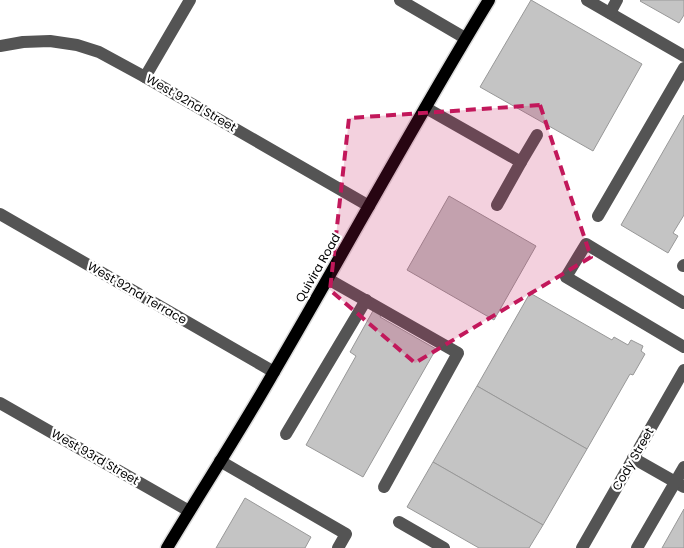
<svg xmlns="http://www.w3.org/2000/svg" width="684" height="548" font-family="Poppins,sans-serif">
	<rect width="100%" height="100%" fill="#fff"/>
	<g fill="#c4c4c4" stroke="#989898">
		<polygon points="531,0 642,64 593,151 480,87"/>
		<polygon points="641,0 684,0 684,15 679,23 640,1"/>
		<polygon points="684,115 684,215 673,233 678,236 668,253 621,225"/>
		<polygon points="449,196 536,246 494,320 407,270"/>
		<polygon points="530,293 612,340 614,337 628,345 631,340 643,346 641,351 645,354 633,375 630,374 587,449 477,386"/>
		<polygon points="374,309 382,313 380,317 436,349 363,477 306,445 356,356 350,352"/>
		<polygon points="477,386 587,449 543,525 433,462"/>
		<polygon points="433,462 543,525 529,548 479,548 407,507"/>
		<polygon points="245,498 311,537 305,548 216,548"/>
		<polygon points="684,509 684,548 662,548"/>
	</g>
	<g fill="none" stroke-linecap="round" stroke-linejoin="round">
		<g stroke="#dbdbdb" stroke-width="15">
			<path id="major" d="M 167,548 C 203,488 241,430 275,370 C 347,247 415,121 489,0"/>
		</g>
		<g stroke="#545454" stroke-width="12">
			<polyline points="400,0 465,38"/>
			<polyline points="587,0 684,56"/>
			<polyline points="610,13 617,0"/>
			<polyline points="0,46 23,42 50,41 77,45 99,52 145,77 369,206"/>
			<polyline points="145,77 190,0"/>
			<polyline points="426,108 521,162 497,205"/>
			<polyline points="521,162 537,135"/>
			<polyline points="0,214 274,372"/>
			<polyline points="598,216 684,68"/>
			<polyline points="683,266 684,265"/>
			<polyline points="328,279 458,353 384,487"/>
			<polyline points="684,303 586,244 566,277 684,347"/>
			<polyline points="0,403 189,511"/>
			<polyline points="286,434 366,300"/>
			<polyline points="633,458 684,487"/>
			<polyline points="220,461 346,534 338,548"/>
			<polyline points="399,522 444,548"/>
			<polyline points="582,548 684,370"/>
			<polyline points="637,548 684,467"/>
		</g>
		<use href="#major" stroke="#000" stroke-width="12"/>
	</g>
	<path fill="#c2185b" fill-opacity="0.2" stroke="#c2185b" stroke-width="4" stroke-dasharray="10 6" stroke-linejoin="round" d="M 540,105 L 591,257 L 415,363 L 330,290 L 349,118 Z"/>
	<g text-anchor="middle" stroke-width="4.5" stroke-linejoin="round" paint-order="stroke">
		<g font-size="12" fill="#000" stroke="#fff">
			<text transform="translate(191 103) rotate(30)" y="4">West 92nd Street</text>
			<text transform="translate(318 268) rotate(-60)" y="4">Quivira Road</text>
			<text transform="translate(137 293) rotate(30)" y="4">West 92nd Terrace</text>
			<text transform="translate(95 457) rotate(30)" y="4">West 93rd Street</text>
			<text transform="translate(633 459) rotate(-60)" y="4">Cody Street</text>
		</g>
	</g>
</svg>
